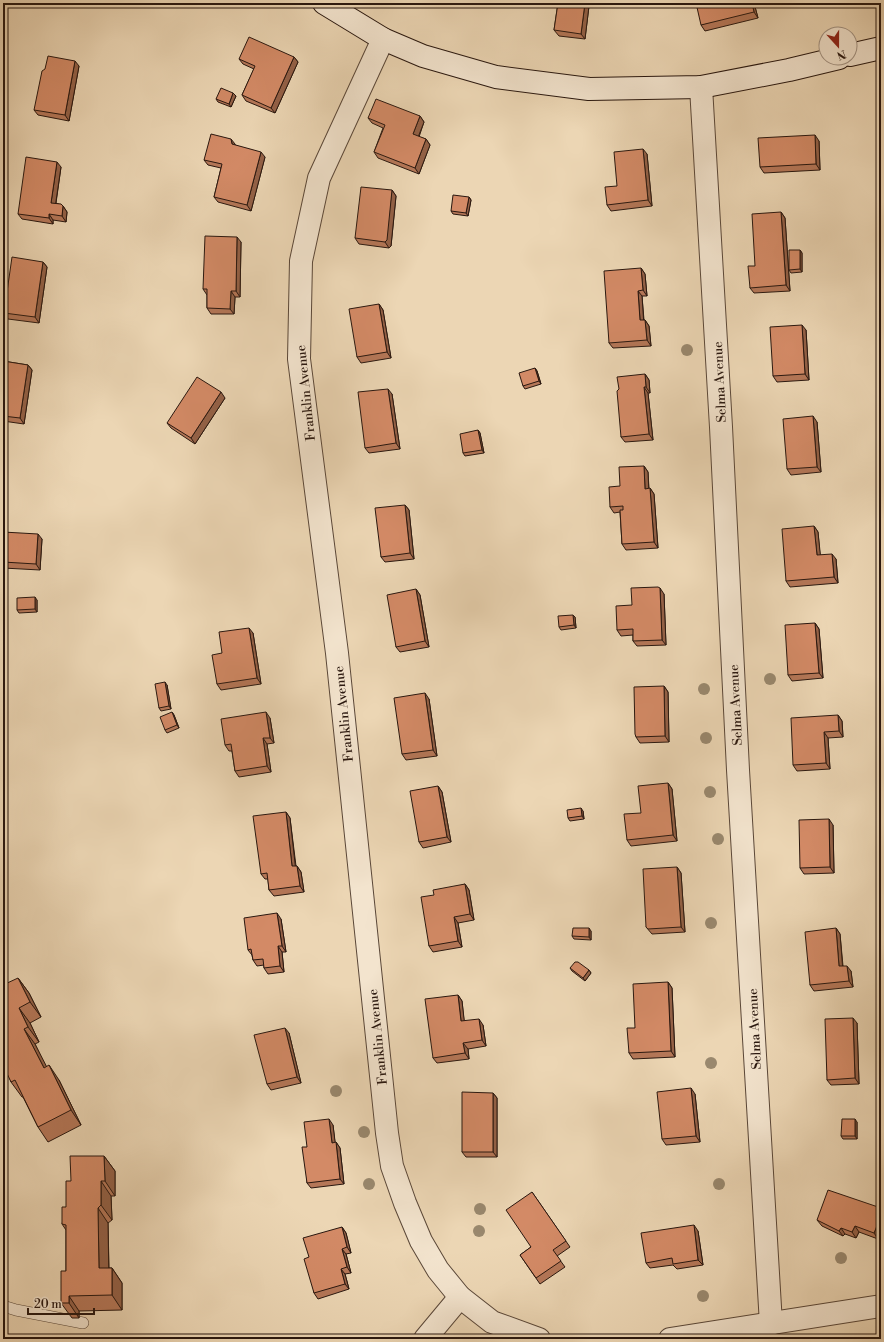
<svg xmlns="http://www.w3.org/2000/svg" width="884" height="1342" font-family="'Libre Bodoni',serif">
	<rect width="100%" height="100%" fill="#ecd6b4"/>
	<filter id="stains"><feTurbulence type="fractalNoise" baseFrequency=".005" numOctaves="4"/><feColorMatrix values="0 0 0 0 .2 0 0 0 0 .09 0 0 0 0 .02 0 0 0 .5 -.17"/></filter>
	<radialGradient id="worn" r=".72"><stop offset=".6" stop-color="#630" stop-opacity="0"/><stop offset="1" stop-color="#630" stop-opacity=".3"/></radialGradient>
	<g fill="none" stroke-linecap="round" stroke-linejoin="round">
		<g stroke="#5a4738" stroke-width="12">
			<polyline id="lane" points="3,1306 16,1310 83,1323"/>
		</g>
		<g stroke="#5a4738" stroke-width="24">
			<g id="street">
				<polyline points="383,39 319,178 301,261 299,359 337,653 387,1133 392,1166 405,1203 421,1241 438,1270 460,1297 492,1322 539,1339"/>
				<polyline points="701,87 721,427 738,770 771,1324"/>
				<polyline points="425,1339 460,1297"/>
				<polyline points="670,1339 881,1306"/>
			</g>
		</g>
		<g stroke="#29170f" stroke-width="24">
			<g id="secondary">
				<polyline points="324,3 383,39 423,56 496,77 589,89 701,87 789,70 839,58"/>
				<polyline points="850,55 881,48"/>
			</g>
		</g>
		<use href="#lane" stroke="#f3e4ce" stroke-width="11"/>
		<use href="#street" stroke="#f3e4ce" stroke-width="22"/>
		<use href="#secondary" stroke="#f3e4ce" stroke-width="22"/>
	</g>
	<g fill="#99886e">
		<circle cx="687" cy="350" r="6"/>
		<circle cx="770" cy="679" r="6"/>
		<circle cx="704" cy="689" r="6"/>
		<circle cx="706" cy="738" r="6"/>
		<circle cx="710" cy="792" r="6"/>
		<circle cx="718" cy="839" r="6"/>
		<circle cx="711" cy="923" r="6"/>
		<circle cx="711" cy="1063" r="6"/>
		<circle cx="336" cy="1091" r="6"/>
		<circle cx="364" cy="1132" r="6"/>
		<circle cx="369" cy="1184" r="6"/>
		<circle cx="719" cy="1184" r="6"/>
		<circle cx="480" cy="1209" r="6"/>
		<circle cx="479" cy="1231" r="6"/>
		<circle cx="841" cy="1258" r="6"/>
		<circle cx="703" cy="1296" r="6"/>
	</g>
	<g fill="#b57758" stroke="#29170f">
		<polygon points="558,3 587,3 589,6 585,39 559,36 554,30"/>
		<polygon points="754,3 758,18 705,31 701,25"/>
		<polygon points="294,57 298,62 275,113 246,101 242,95 254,69 243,64 239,59"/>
		<polygon points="79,66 69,121 38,115 34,110"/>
		<polygon points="233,93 236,96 231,107 218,102 216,99"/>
		<polygon points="420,116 424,122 419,137 426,139 430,145 419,174 378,158 374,152 383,128 372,123 368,118"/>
		<polygon points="819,141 820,170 764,173 760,167"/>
		<polygon points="235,145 265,157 251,211 218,202 214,197 221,168 208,165 204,160"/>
		<polygon points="647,154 652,206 611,211 607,205 617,186"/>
		<polygon points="61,167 56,203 63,206 67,212 66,222 53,220 53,224 22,219 18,214"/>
		<polygon points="392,190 396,196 391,246 389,248 359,244 355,238"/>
		<polygon points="469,197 471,200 468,216 453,214 451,211"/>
		<polygon points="781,212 785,218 790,291 754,293 750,288"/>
		<polygon points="241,242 240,297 235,297 234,314 211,314 207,308 207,295 203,289"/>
		<polygon points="800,250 802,253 802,272 791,273 789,270"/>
		<polygon points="43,262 47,267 39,323 8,319 4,313"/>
		<polygon points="641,268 645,274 647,296 642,296 644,320 645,320 649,326 651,346 613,348 609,343"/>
		<polygon points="379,304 383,310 391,358 361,363 357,357"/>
		<polygon points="806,330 809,380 777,382 773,376"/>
		<polygon points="3,361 28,365 32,370 24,424 3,421"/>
		<polygon points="535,368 537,371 541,384 525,389 523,386"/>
		<polygon points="645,374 649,380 650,393 648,393 653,440 625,442 621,437"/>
		<polygon points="392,394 400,449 369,453 365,448"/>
		<polygon points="225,398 195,444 171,428 167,423"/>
		<polygon points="817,422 821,472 791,475 787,469"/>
		<polygon points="478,430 480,433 484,453 465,456 463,453"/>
		<polygon points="644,466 648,472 649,489 650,488 654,494 658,548 626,550 622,544 620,512 614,513 610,507 620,486"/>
		<polygon points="405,505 409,510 414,559 385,562 381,557"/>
		<polygon points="814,526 818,532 820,555 836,559 838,583 790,587 786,581"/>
		<polygon points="3,532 42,539 40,570 3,568"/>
		<polygon points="416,589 420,595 429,647 400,652 396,647"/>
		<polygon points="664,594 666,645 637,646 633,641 633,635 621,636 617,630 632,605"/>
		<polygon points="37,600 37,612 19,613 17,610"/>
		<polygon points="575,617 576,628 561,630 559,627"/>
		<polygon points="815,623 819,629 823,678 792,681 788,675"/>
		<polygon points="253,633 261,684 221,690 217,684 222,653"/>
		<polygon points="167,685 171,709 161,711 159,708"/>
		<polygon points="664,686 668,692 669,742 640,743 636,737"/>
		<polygon points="429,699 437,756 406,760 402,754"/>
		<polygon points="172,712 174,715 179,728 167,733 165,730"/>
		<polygon points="838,715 842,721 843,737 828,738 830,769 797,771 793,765"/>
		<polygon points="270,718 274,743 267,744 271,772 239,777 235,771 232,751 229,751 225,745"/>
		<polygon points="668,783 672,789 677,841 631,846 627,840 641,813"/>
		<polygon points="438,786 442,792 451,842 423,848 419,842"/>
		<polygon points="583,811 584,819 570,821 568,818"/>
		<polygon points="286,812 290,818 296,866 297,866 301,872 304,892 274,896 269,890 268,879 265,879 261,874"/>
		<polygon points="833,825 834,873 804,874 800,868"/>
		<polygon points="677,867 681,873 685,932 652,934 646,927"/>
		<polygon points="465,884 469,890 474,920 458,923 462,947 433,952 429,946 434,895"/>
		<polygon points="281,919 286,952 282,952 284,972 268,974 264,968 264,965 257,966 253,960 252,955 248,950"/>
		<polygon points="836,928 840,934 843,966 851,971 853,987 814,991 810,985"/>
		<polygon points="591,931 591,940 574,939 572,936"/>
		<polygon points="570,968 589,970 591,973 585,981 572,971"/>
		<polygon points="18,978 29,993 41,1017 30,1023 39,1042 35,1044 46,1067 59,1080 81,1125 48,1142 38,1127 23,1097 22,1097 11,1082 4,1061"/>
		<polygon points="668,982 672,988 675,1057 633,1059 629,1053 635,1028"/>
		<polygon points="458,995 462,1001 464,1021 483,1025 486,1046 468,1049 469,1059 437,1063 433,1058"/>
		<polygon points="857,1023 859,1084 831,1085 827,1080"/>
		<polygon points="289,1033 301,1083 271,1090 267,1084"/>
		<polygon points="493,1093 497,1098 497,1157 466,1157 462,1152"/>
		<polygon points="695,1094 700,1142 666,1145 662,1139"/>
		<polygon points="857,1122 857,1139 843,1139 841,1136"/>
		<polygon points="333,1125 335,1143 336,1142 340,1148 344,1184 311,1188 307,1183 307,1147"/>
		<polygon points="104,1156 115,1171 115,1196 111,1196 112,1220 108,1223 109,1268 112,1268 122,1283 122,1310 79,1311 79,1318 72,1318 61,1303 66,1271 66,1230 62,1224 66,1207"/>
		<polygon points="532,1192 570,1247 557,1256 565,1267 540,1284 520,1255 531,1247"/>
		<polygon points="881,1208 878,1239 859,1232 856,1238 845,1234 843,1236 822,1226 817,1220"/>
		<polygon points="342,1227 346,1233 351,1253 346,1254 351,1273 345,1274 349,1289 318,1299 314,1293 309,1257"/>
		<polygon points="698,1231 703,1265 677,1269 673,1265 650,1268 646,1263"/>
	</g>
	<g fill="#946147" stroke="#29170f">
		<polygon points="585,3 587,3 589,6 585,39 581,34"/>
		<polygon points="752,3 754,3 758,18 754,12"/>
		<polygon points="294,57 298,62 275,113 271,108"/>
		<polygon points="75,61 79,66 69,121 65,115"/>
		<polygon points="233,93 236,96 231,107 229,104"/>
		<polygon points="420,116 424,122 417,140 413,134"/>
		<polygon points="815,135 819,141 820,170 816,164"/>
		<polygon points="231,139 235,144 236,150 232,144"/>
		<polygon points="426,139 430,145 419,174 415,168"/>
		<polygon points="643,149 647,154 652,206 648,200"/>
		<polygon points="261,152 265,157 251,211 247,205"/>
		<polygon points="57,162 61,167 55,208 51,203"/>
		<polygon points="392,190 396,196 391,246 389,248 385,242"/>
		<polygon points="469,197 471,200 468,216 466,213"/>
		<polygon points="63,206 67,212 66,222 62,216"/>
		<polygon points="781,212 785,218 790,291 786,285"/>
		<polygon points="49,214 53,220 53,224 49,218"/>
		<polygon points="237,237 241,242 240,297 236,291"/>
		<polygon points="800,250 802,253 802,272 800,269"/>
		<polygon points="43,262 47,267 39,323 35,317"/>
		<polygon points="641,268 645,274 647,296 643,290"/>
		<polygon points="231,291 235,297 234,314 230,309"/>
		<polygon points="638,291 642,296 644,326 640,320"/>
		<polygon points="379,304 383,310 391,358 387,352"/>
		<polygon points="645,320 649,326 651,346 647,340"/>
		<polygon points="802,325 806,330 809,380 805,374"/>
		<polygon points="28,365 32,370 24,424 20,418"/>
		<polygon points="535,368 537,371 541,384 539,381"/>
		<polygon points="645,374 649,380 650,393 646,387"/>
		<polygon points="644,387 648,393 653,440 649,434"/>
		<polygon points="388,389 392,394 400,449 396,443"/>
		<polygon points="221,392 225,398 195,444 191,438"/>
		<polygon points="813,416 817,422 821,472 817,467"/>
		<polygon points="478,430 480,433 484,453 482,450"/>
		<polygon points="644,466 648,472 649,495 645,489"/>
		<polygon points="650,488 654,494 658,548 654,542"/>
		<polygon points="405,505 409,510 414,559 410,553"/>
		<polygon points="814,526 818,532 821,561 817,555"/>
		<polygon points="38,534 42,539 40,570 36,564"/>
		<polygon points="832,554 836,559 838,583 834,577"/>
		<polygon points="660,588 664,594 666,645 662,640"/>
		<polygon points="416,589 420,595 429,647 425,641"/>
		<polygon points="35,597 37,600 37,612 35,609"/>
		<polygon points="573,615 575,617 576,628 574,625"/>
		<polygon points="815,623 819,629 823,678 819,673"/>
		<polygon points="249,628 253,633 261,684 257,678"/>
		<polygon points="165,682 167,685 171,709 169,706"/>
		<polygon points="664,686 668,692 669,742 665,736"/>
		<polygon points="425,693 429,699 437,756 433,750"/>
		<polygon points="172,712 174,715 179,728 177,725"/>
		<polygon points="266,712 270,718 274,743 270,738"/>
		<polygon points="838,715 842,721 843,737 839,731"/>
		<polygon points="824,732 828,738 830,769 826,763"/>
		<polygon points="263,738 267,744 271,772 267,766"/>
		<polygon points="668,783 672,789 677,841 673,835"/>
		<polygon points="438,786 442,792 451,842 447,837"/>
		<polygon points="581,808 583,811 584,819 582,816"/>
		<polygon points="286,812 290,818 296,872 292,866"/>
		<polygon points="829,819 833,825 834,873 830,867"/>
		<polygon points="297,866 301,872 304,892 300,886"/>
		<polygon points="677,867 681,873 685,932 681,927"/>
		<polygon points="465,884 469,890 474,920 470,914"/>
		<polygon points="277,913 281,919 286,952 282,946"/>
		<polygon points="454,917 458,923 462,947 458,941"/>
		<polygon points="589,928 591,931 591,940 589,937"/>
		<polygon points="836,928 840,934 843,972 839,966"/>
		<polygon points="278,946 282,952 284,972 280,966"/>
		<polygon points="847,966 851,971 853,987 849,981"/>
		<polygon points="589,970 591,973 585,981 583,978"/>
		<polygon points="18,978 29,993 41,1017 30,1002"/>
		<polygon points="668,982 672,988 675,1057 671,1051"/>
		<polygon points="458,995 462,1001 465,1027 461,1021"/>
		<polygon points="19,1008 30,1023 39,1042 28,1027"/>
		<polygon points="853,1018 857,1023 859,1084 855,1078"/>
		<polygon points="479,1019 483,1025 486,1046 482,1040"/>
		<polygon points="285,1028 289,1033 301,1083 297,1077"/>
		<polygon points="24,1029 35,1044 55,1083 44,1068"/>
		<polygon points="463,1043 468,1049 469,1059 465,1053"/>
		<polygon points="49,1065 59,1080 81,1125 71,1110"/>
		<polygon points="691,1088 695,1094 700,1142 696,1136"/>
		<polygon points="493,1093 497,1098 497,1157 493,1152"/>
		<polygon points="329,1119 333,1125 336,1149 332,1143"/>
		<polygon points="855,1119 857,1122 857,1139 855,1136"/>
		<polygon points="336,1142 340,1148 344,1184 340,1179"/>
		<polygon points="104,1156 115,1171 115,1196 105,1181"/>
		<polygon points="101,1181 111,1196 112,1220 101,1205"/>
		<polygon points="98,1208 108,1223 109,1283 99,1268"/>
		<polygon points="881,1216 881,1232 878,1239 874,1233"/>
		<polygon points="694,1225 698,1231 703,1265 698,1260"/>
		<polygon points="855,1226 859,1232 856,1238 852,1232"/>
		<polygon points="342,1227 346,1233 351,1253 347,1247"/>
		<polygon points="841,1228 845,1234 843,1236 839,1231"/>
		<polygon points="342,1249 346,1254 351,1273 347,1267"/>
		<polygon points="112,1268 122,1283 122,1310 112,1295"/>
		<polygon points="341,1269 345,1274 349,1289 345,1284"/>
		<polygon points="69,1296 79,1311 79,1318 69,1303"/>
	</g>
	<g fill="#d38a66" stroke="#29170f">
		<polygon points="558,3 585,3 581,34 554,30"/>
		<polygon points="696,3 752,3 754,12 701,25"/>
		<polygon points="249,37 294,57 271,108 242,95 255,66 239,59"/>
		<polygon points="48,56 75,61 65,115 34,110 42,71 45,69"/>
		<polygon points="221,88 233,93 229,104 216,99"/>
		<polygon points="376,99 420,116 413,134 426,139 415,168 374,152 385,125 368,118"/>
		<polygon points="211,134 231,139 232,144 261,152 247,205 214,197 222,164 204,160"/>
		<polygon points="815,135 816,164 760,167 758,138"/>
		<polygon points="643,149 648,200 607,205 605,187 617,186 614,152"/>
		<polygon points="26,157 57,162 51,203 61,204 63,206 62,216 49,214 49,218 18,214"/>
		<polygon points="361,187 392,190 387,240 385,242 355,238"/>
		<polygon points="453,195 469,197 466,213 451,211"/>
		<polygon points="781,212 786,285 750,288 748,266 755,266 752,214"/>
		<polygon points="205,236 237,237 236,291 231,291 230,309 207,308 207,289 203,289"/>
		<polygon points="789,250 800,250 800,269 789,270"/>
		<polygon points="12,257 43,262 35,317 4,313"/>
		<polygon points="641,268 643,290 638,291 640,320 645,320 647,340 609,343 604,271"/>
		<polygon points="379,304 387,352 357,357 349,309"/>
		<polygon points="802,325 805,374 773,376 770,327"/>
		<polygon points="3,361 28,365 20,418 3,416"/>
		<polygon points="535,368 539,381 523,386 519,373"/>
		<polygon points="645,374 646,387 644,387 649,434 621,437 617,391 619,389 617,377"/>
		<polygon points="197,377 221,392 191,438 167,423"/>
		<polygon points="388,389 396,443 365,448 358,392"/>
		<polygon points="813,416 817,467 787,469 783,419"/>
		<polygon points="478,430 482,450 463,453 460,434"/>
		<polygon points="644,466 645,489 650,488 654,542 622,544 620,510 623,510 623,506 610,507 609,487 620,486 619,467"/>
		<polygon points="405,505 410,553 381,557 375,508"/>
		<polygon points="814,526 817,555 832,554 834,577 786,581 782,529"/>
		<polygon points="3,532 38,534 36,564 3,562"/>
		<polygon points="658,587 660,588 662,640 633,641 633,629 617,630 616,606 632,605 631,588"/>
		<polygon points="416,589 425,641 396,647 387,595"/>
		<polygon points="35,597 35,609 17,610 17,598"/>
		<polygon points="573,615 574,625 559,627 558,616"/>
		<polygon points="815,623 819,673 788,675 785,625"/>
		<polygon points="249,628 257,678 217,684 212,655 222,653 219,632"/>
		<polygon points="165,682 169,706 159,708 155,684"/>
		<polygon points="664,686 665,736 636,737 635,734 634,687"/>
		<polygon points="425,693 433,750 402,754 394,698"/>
		<rect x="880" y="700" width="1" height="16"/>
		<polygon points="172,712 177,725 165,730 160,717"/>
		<polygon points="266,712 270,738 263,738 267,766 235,771 231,744 225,745 221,719"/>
		<polygon points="838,715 839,731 824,732 826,763 793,765 791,718"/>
		<polygon points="668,783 673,835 627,840 624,814 641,813 638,786"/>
		<polygon points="438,786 447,837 419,842 410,791"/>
		<polygon points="581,808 582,816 568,818 567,810"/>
		<polygon points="286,812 292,866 297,866 300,886 269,890 267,873 261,874 253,816"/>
		<polygon points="829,819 830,867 800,868 799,820"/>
		<polygon points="677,867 681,927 648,929 646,927 643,869"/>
		<polygon points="465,884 470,914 454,917 458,941 429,946 421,897 434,895 433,890"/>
		<polygon points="277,913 282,946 278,946 280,966 264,968 263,959 253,960 251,949 248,950 244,918"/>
		<polygon points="573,928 589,928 589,937 572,936"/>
		<polygon points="836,928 839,966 847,966 849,981 810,985 805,932"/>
		<polygon points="575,962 578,962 589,970 583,978 570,968"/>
		<polygon points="18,978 30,1002 19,1008 28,1027 24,1029 44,1068 49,1065 71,1110 38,1127 15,1080 11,1082 3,1065 3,1062 4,1061 3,1058 3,985"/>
		<polygon points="668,982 671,1051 629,1053 627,1028 635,1028 633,984"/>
		<polygon points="458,995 461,1021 479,1019 482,1040 463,1043 465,1053 433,1058 425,999"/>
		<polygon points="853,1018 855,1078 827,1080 825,1019"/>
		<polygon points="285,1028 297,1077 267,1084 254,1035"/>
		<polygon points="691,1088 696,1136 662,1139 657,1092"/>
		<polygon points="462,1092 493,1093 493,1152 462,1152"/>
		<polygon points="329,1119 332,1143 336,1142 340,1179 307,1183 302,1147 307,1147 304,1122"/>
		<polygon points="842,1119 855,1119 855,1136 841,1136"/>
		<polygon points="70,1156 104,1156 105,1181 101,1181 101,1205 98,1208 99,1268 112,1268 112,1295 69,1296 69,1303 61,1303 61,1271 66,1271 66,1225 62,1224 62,1207 66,1207 66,1181 71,1181"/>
		<polygon points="828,1190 881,1208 881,1216 874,1233 855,1226 852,1232 841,1228 839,1231 817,1220"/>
		<polygon points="532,1192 566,1241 553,1250 561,1261 536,1278 520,1255 531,1247 506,1210"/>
		<polygon points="694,1225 698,1260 673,1264 672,1258 646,1263 641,1233"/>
		<polygon points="342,1227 347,1247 342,1249 347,1267 341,1269 345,1284 314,1293 304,1259 309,1257 303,1238"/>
	</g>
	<g text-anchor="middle" stroke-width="4" stroke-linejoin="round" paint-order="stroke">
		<g font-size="13" fill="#29170f" stroke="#f3e4ce">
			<text transform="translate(719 382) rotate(-93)" y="5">Selma Avenue</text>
			<text transform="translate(305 393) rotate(-96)" y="5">Franklin Avenue</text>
			<text transform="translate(735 705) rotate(-93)" y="5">Selma Avenue</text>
			<text transform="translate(343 714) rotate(-96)" y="5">Franklin Avenue</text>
			<text transform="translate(754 1029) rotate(-93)" y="5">Selma Avenue</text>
			<text transform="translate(377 1037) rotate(-96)" y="5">Franklin Avenue</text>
		</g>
	</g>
	<rect width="884" height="1342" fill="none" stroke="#ecd6b4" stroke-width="16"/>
	<rect x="4" y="4" width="876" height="1334" fill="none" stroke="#29170f" stroke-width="2"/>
	<rect x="8" y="8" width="868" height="1326" fill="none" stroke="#29170f"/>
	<g transform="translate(838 46) rotate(159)"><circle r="19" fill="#f3e4ce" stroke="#a29282"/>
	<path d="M0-3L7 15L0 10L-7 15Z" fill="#8f2418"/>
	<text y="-6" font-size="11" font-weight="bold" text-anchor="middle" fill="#29170f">N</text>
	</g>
	<path d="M28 1308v6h66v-6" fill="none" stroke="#29170f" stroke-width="2"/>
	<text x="34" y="1308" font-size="12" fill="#29170f" stroke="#f3e4ce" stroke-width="3" paint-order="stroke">20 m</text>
	<rect width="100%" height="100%" filter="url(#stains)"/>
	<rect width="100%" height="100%" fill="url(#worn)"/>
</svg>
